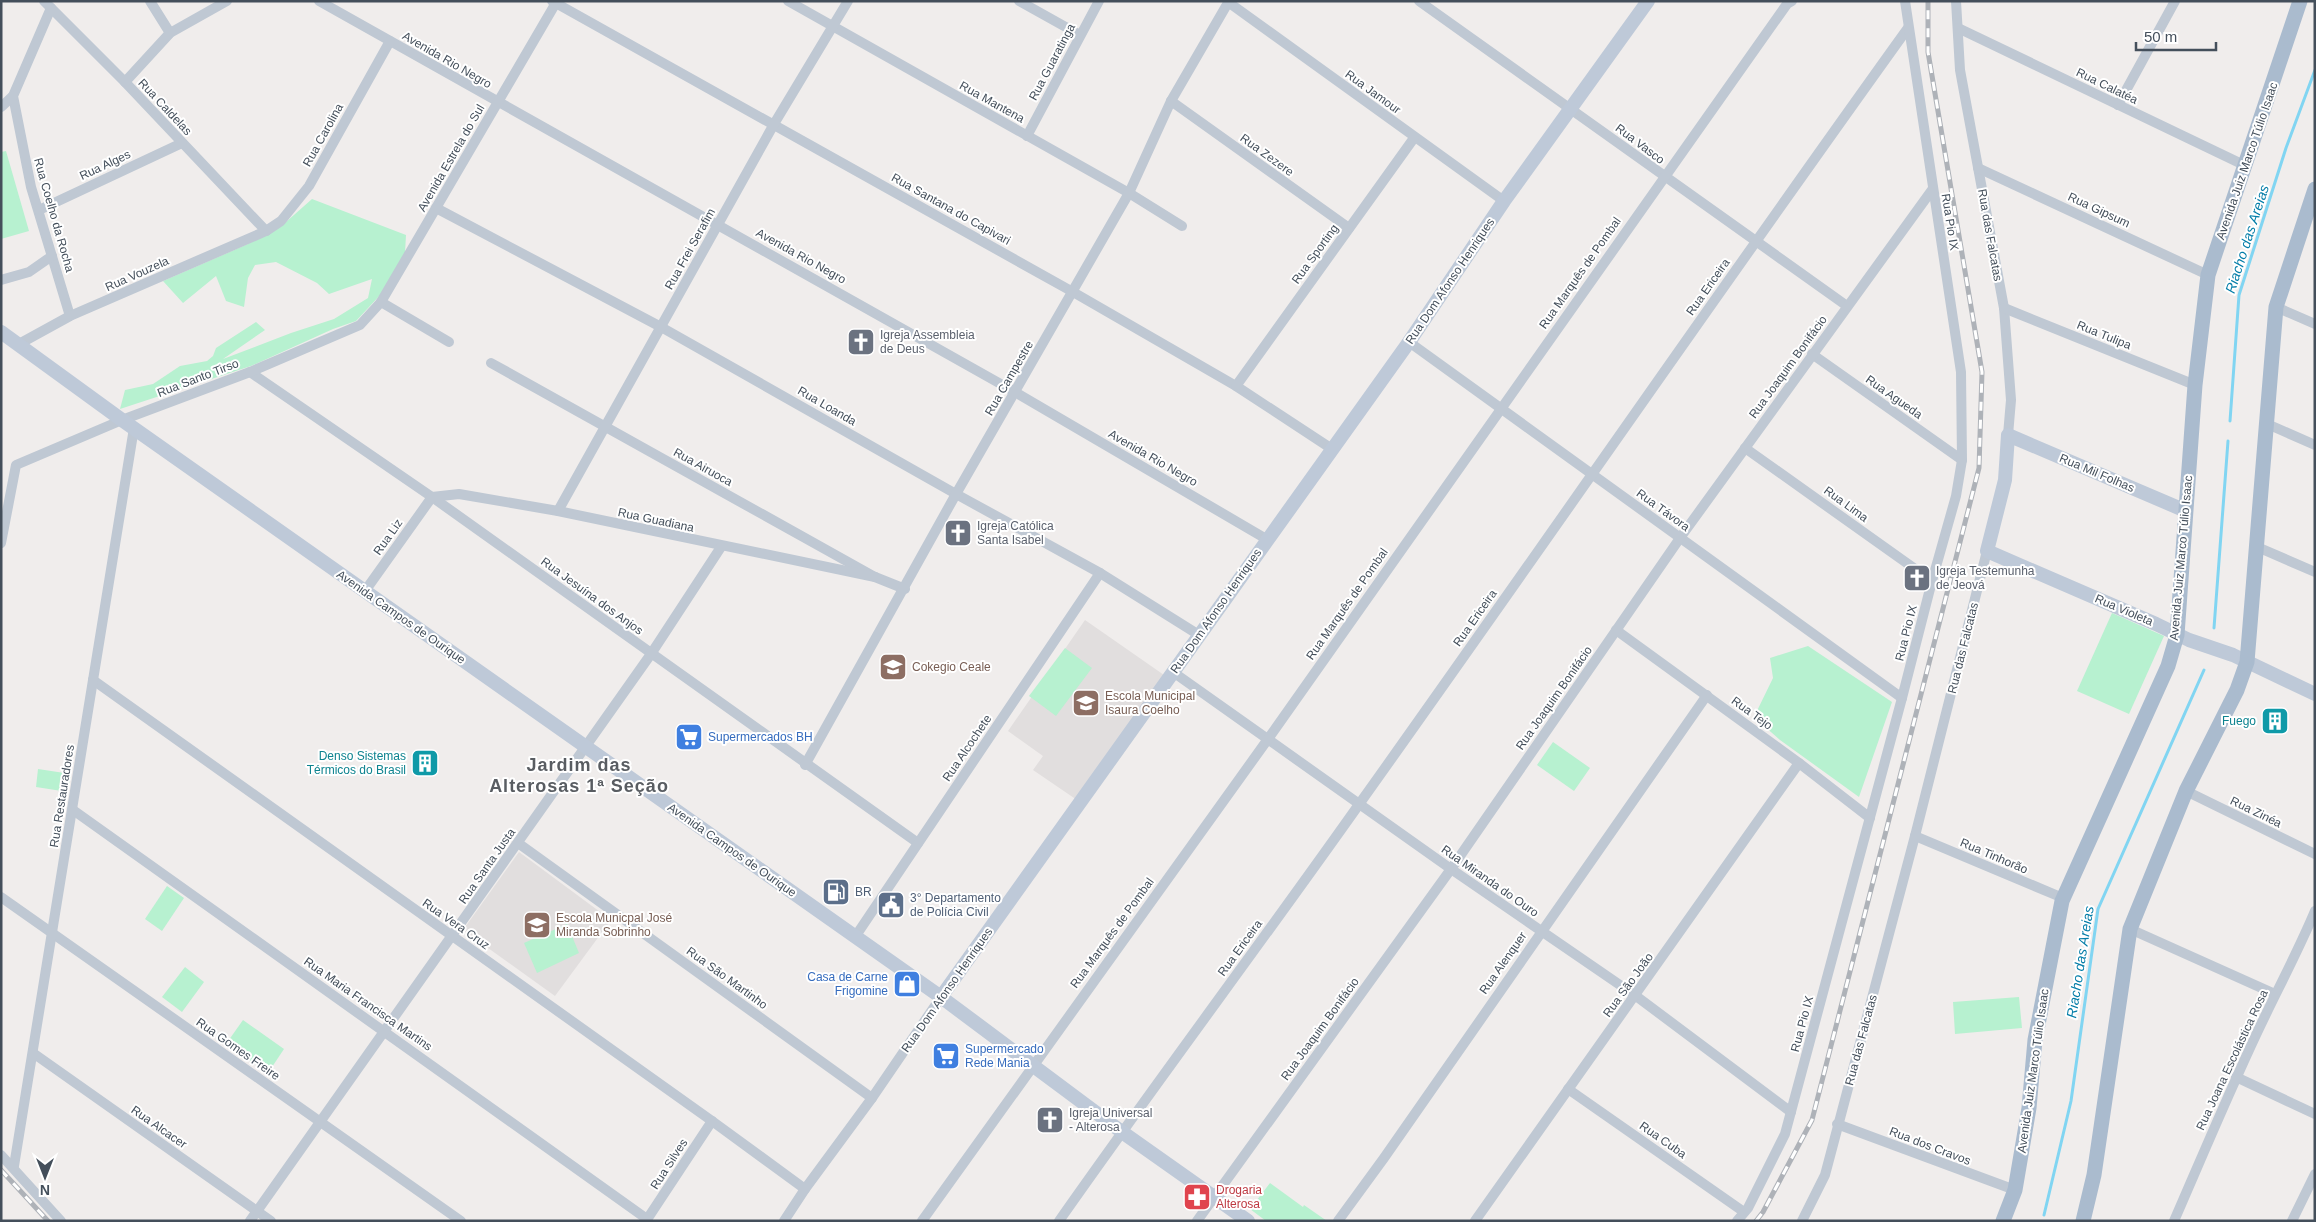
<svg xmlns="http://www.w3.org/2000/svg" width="2316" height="1222" font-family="Helvetica,sans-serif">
	<rect width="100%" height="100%" fill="#f0edec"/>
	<g fill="#e1dede">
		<polygon points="1085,620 1164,675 1077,800 1033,770 1043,756 1008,731"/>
		<polygon points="519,852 611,920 555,996 463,930"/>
	</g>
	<g fill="#b7f1d0">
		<polygon points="6,151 29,231 1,239 1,152"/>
		<polygon points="312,199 406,235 405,253 383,292 356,321 333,329 251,366 120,409 125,390 153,384 180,366 207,361 213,356 216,348 256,322 265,330 223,359 291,333 334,319 368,298 372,279 329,294 317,283 276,262 255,265 248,278 244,307 226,301 216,276 183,303 163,281 248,244 286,222"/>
		<polygon points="2112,613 2164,636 2129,714 2077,691"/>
		<polygon points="1808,646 1892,702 1859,797 1780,740 1754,717 1773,678 1770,658"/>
		<polygon points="1065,648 1092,668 1056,716 1029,696"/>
		<polygon points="1553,742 1590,768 1574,791 1537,765"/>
		<polygon points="38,769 71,774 68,792 36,787"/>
		<polygon points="167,886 184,898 162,931 145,919"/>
		<polygon points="567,924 579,953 537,973 524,943"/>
		<polygon points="185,967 204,982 182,1012 162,997"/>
		<polygon points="2019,997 2022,1028 1955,1034 1953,1002"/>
		<polygon points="243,1020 284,1049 268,1073 226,1044"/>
		<polygon points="1270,1183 1303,1207 1304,1205 1327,1221 1266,1221 1250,1209"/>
	</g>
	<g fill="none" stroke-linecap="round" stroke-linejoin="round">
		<g stroke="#81d5f2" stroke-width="3">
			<polyline points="2230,421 2239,295 2286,148 2315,70"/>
			<polyline points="2214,628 2228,441"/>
			<polyline points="2044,1215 2071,1101 2098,909 2204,670"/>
		</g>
		<g stroke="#bfc8d3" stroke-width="10">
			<polyline points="44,1 125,82 266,231"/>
			<polyline points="150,1 170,33"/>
			<polyline points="319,1 1015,392 1268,540"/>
			<polyline points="552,1 1073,292 1236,386 1332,449"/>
			<polyline points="788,1 1129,193 1182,226"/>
			<polyline points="1019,1 1080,35"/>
			<polyline points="1419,1 1847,306"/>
			<polyline points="1956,1 1960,70 2004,308 2011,400 2008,435"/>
			<polyline points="1228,2 1504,201"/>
			<polyline points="51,8 13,96 31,187 70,316"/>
			<polyline points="1958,28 2246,166"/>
			<polyline points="125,82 170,33 227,1"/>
			<polyline points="1171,101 1349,228"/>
			<polyline points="2118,105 2175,1"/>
			<polyline points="1,107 13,96"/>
			<polyline points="1027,136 1099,1"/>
			<polyline points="1978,168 2208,275"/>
			<polyline points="436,208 661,327 956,494 1100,573 1199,635"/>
			<polyline points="39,210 182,143"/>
			<polyline points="1,280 29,272 52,256"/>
			<polyline points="381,302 449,342"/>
			<polyline points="2276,307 2315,324"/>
			<polyline points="2004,308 2195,385"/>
			<polyline points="1409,342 1902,698"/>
			<polyline points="19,344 70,316 266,231 281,221 309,186 390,41"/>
			<polyline points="1812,354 1962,460"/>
			<polyline points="491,363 875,577 905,589"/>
			<polyline points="250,372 432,497 918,843"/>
			<polyline points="1236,386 1414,138"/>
			<polyline points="2265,423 2315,445"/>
			<polyline points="1745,448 1932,581"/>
			<polyline points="558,511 774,124 848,1"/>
			<polyline points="1,543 16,465 122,420 250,372 360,325 381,302 557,1"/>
			<polyline points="2255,546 2315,572"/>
			<polyline points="365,591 432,497 459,494 558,511 875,577"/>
			<polyline points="1616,630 1799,763 1870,818"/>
			<polyline points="1173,672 1451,869 1636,996 1791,1112"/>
			<polyline points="93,680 712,1121 805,1189"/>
			<polyline points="805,765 956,494 1129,193 1171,101 1229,1"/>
			<polyline points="2186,791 2315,854"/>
			<polyline points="73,810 647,1219"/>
			<polyline points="1915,836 2063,898"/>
			<polyline points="518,843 872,1098"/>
			<polyline points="1,897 461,1221"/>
			<polyline points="2130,929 2275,994"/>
			<polyline points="855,937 1100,573"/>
			<polyline points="33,1053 271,1221"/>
			<polyline points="2236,1077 2315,1114"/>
			<polyline points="1568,1089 1744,1212"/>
			<polyline points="1837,1124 2015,1190"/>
			<polyline points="1,1155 61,1221"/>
			<polyline points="14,1166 134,428"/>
			<polyline points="250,1221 651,654 721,547"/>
			<polyline points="646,1221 712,1121"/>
			<polyline points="784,1221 805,1189 872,1098 941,997"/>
			<polyline points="922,1221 1268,739 1787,4 1792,1"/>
			<path d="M 1059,1221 C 1158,1080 1261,943 1360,803 C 1544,545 1723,285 1908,28"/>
			<polyline points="1197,1221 1451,869 1680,538 1932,190"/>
			<polyline points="1338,1221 1384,1158 1707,695"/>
			<polyline points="1475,1221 1799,763"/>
			<polyline points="1737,1221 1748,1208 1785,1134 1902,698 1932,581 1956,496 1962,460 1961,372 1905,1"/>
			<polyline points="1802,1221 1825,1175 1915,836 1987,551"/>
			<path d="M 2174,1221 C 2201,1159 2227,1097 2256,1035 C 2275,994 2297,954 2315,911"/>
			<polyline points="2292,1221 2315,1174"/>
		</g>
		<g stroke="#bec9d8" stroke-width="14">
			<polyline points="1,332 122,420 941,997 1122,1132 1248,1221"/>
			<polyline points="2186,511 2008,435 2005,480 1987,551 2156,624 2189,640 2233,655 2315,694"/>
			<polyline points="941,997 1409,342 1504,201 1648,1"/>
		</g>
		<g stroke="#aabbce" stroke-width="15">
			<polyline points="2003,1221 2015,1190 2029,1108 2035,1040 2062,901 2168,666 2177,635 2195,385 2208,275 2300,1"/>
			<polyline points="2083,1221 2094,1175 2130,929 2186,791 2237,690 2247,662 2276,307 2315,189"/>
		</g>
		<g stroke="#aeb2b8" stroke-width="5">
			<g id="rail">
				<polyline points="1,1170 48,1221"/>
				<polyline points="1756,1221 1763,1212 1812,1120 1979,468 1982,372 1928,52 1928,1"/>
			</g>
		</g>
		<use href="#rail" stroke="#fff" stroke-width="3" stroke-dasharray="9" stroke-linecap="butt"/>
	</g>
	<defs>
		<g id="church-square" transform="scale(1.4375)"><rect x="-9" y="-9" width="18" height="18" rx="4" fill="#6b7280" stroke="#fff"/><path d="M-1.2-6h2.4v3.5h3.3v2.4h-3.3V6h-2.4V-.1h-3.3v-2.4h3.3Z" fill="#fff"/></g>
		<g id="school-square" transform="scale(1.4375)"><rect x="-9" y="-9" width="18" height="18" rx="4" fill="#8d6e63" stroke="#fff"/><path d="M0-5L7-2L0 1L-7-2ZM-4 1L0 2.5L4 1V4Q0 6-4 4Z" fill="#fff"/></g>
		<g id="building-square" transform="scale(1.4375)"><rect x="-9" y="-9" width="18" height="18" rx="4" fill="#0f9aa8" stroke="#fff"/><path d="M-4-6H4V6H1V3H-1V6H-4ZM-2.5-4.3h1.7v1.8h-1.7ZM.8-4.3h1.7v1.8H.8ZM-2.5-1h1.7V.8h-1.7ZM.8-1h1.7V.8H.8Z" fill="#fff"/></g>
		<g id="supermarket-square" transform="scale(1.4375)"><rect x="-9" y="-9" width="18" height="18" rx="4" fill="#3f7fe0" stroke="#fff"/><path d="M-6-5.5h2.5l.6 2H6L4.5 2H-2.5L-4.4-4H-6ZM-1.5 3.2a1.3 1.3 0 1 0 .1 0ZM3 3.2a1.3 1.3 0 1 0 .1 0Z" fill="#fff"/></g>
		<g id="fuel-square" transform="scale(1.4375)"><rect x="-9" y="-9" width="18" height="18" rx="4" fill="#5c6f8a" stroke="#fff"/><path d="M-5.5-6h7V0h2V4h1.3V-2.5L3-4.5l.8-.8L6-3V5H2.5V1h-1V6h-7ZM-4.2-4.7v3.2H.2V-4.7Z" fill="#fff"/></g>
		<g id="civic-square" transform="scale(1.4375)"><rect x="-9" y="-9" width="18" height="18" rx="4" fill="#5c6f8a" stroke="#fff"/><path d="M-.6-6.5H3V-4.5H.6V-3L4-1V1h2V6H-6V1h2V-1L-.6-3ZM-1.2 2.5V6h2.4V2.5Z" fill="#fff"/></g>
		<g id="shop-square" transform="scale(1.4375)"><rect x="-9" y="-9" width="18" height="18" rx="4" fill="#3f7fe0" stroke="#fff"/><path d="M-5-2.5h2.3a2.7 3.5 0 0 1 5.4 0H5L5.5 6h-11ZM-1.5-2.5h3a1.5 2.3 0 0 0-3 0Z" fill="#fff"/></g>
		<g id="pharmacy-square" transform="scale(1.4375)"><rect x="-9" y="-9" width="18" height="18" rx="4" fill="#e0444e" stroke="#fff"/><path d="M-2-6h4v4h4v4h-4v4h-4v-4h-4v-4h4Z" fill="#fff"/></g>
	</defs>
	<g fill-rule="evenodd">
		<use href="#church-square" x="861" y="342"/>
		<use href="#church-square" x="958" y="533"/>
		<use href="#church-square" x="1917" y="578"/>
		<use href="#school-square" x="893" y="667"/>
		<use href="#school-square" x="1086" y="703"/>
		<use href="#building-square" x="2275" y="721"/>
		<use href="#supermarket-square" x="689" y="737"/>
		<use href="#building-square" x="425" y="763"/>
		<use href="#fuel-square" x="836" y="892"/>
		<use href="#civic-square" x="891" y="905"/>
		<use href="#school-square" x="537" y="925"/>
		<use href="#shop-square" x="907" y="984"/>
		<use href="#supermarket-square" x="946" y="1056"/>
		<use href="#church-square" x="1050" y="1120"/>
		<use href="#pharmacy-square" x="1197" y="1197"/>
	</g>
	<g text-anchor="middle" stroke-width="4" stroke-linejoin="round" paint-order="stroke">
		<g font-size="12" fill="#444f5b" stroke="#fff">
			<text transform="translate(447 60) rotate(30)" y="4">Avenida Rio Negro</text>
			<text transform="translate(1052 62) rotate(-62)" y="4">Rua Guaratinga</text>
			<text transform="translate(2107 86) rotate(26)" y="4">Rua Calatéa</text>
			<text transform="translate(1373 92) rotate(36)" y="4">Rua Jamour</text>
			<text transform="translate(992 102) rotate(29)" y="4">Rua Mantena</text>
			<text transform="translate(165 107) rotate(47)" y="4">Rua Caldelas</text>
			<text transform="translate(323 135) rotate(-61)" y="4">Rua Carolina</text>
			<text transform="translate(1640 144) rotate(37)" y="4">Rua Vasco</text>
			<text transform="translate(1267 155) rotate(36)" y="4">Rua Zezere</text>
			<text transform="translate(451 158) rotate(-60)" y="4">Avenida Estrela do Sul</text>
			<text transform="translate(2247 161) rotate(-71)" y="4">Avenida Juiz Marco Túlio Isaac</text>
			<text transform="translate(105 165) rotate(-25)" y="4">Rua Alges</text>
			<text transform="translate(951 209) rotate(29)" y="4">Rua Santana do Capivari</text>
			<text transform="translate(2099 210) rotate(25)" y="4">Rua Gipsum</text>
			<text transform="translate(54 215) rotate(74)" y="4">Rua Coelho da Rocha</text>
			<text transform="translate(1950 222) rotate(81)" y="4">Rua Pio IX</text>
			<text transform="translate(1990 235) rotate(80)" y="4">Rua das Falcatas</text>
			<text transform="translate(690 249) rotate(-61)" y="4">Rua Frei Serafim</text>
			<text transform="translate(1315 254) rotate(-54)" y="4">Rua Sporting</text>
			<text transform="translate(801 256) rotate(29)" y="4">Avenida Rio Negro</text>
			<text transform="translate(1580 273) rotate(-55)" y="4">Rua Marquês de Pombal</text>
			<text transform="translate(137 274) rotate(-24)" y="4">Rua Vouzela</text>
			<text transform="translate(1450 281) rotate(-56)" y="4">Rua Dom Afonso Henriques</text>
			<text transform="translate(1708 287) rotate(-55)" y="4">Rua Ericeira</text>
			<text transform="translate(2104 335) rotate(22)" y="4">Rua Tulipa</text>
			<text transform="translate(1788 367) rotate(-54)" y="4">Rua Joaquim Bonifácio</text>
			<text transform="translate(198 378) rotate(-21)" y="4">Rua Santo Tirso</text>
			<text transform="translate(1009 378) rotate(-60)" y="4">Rua Campestre</text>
			<text transform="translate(1894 397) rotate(35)" y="4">Rua Agueda</text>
			<text transform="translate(827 406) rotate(30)" y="4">Rua Loanda</text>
			<text transform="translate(1153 458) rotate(30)" y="4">Avenida Rio Negro</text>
			<text transform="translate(703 467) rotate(29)" y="4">Rua Airuoca</text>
			<text transform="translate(2097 473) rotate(23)" y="4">Rua Mil Folhas</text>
			<text transform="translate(1846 504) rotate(36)" y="4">Rua Lima</text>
			<text transform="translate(1663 510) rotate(36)" y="4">Rua Távora</text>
			<text transform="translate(656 520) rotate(12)" y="4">Rua Guadiana</text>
			<text transform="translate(388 537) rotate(-55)" y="4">Rua Liz</text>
			<text transform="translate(2181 558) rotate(-85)" y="4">Avenida Juiz Marco Túlio Isaac</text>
			<text transform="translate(592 596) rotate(36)" y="4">Rua Jesuína dos Anjos</text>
			<text transform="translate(1347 604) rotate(-55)" y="4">Rua Marquês de Pombal</text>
			<text transform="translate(2124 610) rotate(23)" y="4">Rua Violeta</text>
			<text transform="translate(1216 611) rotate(-55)" y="4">Rua Dom Afonso Henriques</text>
			<text transform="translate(401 617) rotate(35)" y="4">Avenida Campos de Ourique</text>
			<text transform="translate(1475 618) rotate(-55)" y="4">Rua Ericeira</text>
			<text transform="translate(1906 633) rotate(-76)" y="4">Rua Pio IX</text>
			<text transform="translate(1963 648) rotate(-76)" y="4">Rua das Falcatas</text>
			<text transform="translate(1554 698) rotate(-55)" y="4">Rua Joaquim Bonifácio</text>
			<text transform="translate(1752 713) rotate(36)" y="4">Rua Tejo</text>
			<text transform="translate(967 748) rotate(-56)" y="4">Rua Alcochete</text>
			<text transform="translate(62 796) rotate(-81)" y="4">Rua Restauradores</text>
			<text transform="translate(2256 812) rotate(26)" y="4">Rua Zinéa</text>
			<text transform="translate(732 850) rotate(35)" y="4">Avenida Campos de Ourique</text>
			<text transform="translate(1994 856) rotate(23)" y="4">Rua Tinhorão</text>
			<text transform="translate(487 866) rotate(-55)" y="4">Rua Santa Justa</text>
			<text transform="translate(1490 881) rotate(35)" y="4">Rua Miranda do Ouro</text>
			<text transform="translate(456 924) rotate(35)" y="4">Rua Vera Cruz</text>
			<text transform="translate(1112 933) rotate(-54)" y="4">Rua Marquês de Pombal</text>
			<text transform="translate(1240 948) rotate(-54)" y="4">Rua Ericeira</text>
			<text transform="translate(1503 963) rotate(-55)" y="4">Rua Alenquer</text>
			<text transform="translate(727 978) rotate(36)" y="4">Rua São Martinho</text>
			<text transform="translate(1628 985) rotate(-54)" y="4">Rua São João</text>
			<text transform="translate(947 990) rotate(-55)" y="4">Rua Dom Afonso Henriques</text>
			<text transform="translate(368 1004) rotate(35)" y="4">Rua Maria Francisca Martins</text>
			<text transform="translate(1802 1024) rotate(-75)" y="4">Rua Pio IX</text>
			<text transform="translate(1320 1029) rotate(-54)" y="4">Rua Joaquim Bonifácio</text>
			<text transform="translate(1861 1040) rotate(-75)" y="4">Rua das Falcatas</text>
			<text transform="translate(238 1049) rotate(35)" y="4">Rua Gomes Freire</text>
			<text transform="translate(2232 1060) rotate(-65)" y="4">Rua Joana Escolástica Rosa</text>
			<text transform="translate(2033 1071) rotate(-82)" y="4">Avenida Juiz Marco Túlio Isaac</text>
			<text transform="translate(159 1127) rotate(35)" y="4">Rua Alcacer</text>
			<text transform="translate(1663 1140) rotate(35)" y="4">Rua Cuba</text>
			<text transform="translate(1930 1146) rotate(21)" y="4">Rua dos Cravos</text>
			<text transform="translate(669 1164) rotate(-57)" y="4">Rua Silves</text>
		</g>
		<g font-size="12" fill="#5b616d" stroke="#fff" text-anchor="start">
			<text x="880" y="339">Igreja Assembleia<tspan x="880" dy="14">de Deus</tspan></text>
			<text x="977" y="530">Igreja Católica<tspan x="977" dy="14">Santa Isabel</tspan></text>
			<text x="1936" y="575">Igreja Testemunha<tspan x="1936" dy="14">de Jeová</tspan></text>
			<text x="1069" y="1117">Igreja Universal<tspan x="1069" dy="14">- Alterosa</tspan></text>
		</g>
		<g font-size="12" fill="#785e54" stroke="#fff" text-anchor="start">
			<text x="912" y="671">Cokegio Ceale</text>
			<text x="1105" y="700">Escola Municipal<tspan x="1105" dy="14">Isaura Coelho</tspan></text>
			<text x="556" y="922">Escola Municpal José<tspan x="556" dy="14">Miranda Sobrinho</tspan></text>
		</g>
		<g font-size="12" fill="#0d838f" stroke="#fff" text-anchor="end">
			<text x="2256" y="725">Fuego</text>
			<text x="406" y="760">Denso Sistemas<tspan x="406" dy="14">Térmicos do Brasil</tspan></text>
		</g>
		<g font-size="12" fill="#366cbe" stroke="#fff" text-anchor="start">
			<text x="708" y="741">Supermercados BH</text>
			<text x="888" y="981" text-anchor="end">Casa de Carne<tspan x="888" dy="14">Frigomine</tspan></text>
			<text x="965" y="1053">Supermercado<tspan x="965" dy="14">Rede Mania</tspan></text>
		</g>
		<g font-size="12" fill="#4e5e75" stroke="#fff" text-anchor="start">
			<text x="855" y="896">BR</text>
			<text x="910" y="902">3° Departamento<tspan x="910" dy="14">de Polícia Civil</tspan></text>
		</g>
		<g font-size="12" fill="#be3a42" stroke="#fff" text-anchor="start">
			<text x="1216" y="1194">Drogaria<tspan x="1216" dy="14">Alterosa</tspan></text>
		</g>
		<g font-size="14" font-style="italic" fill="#037da8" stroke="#fff">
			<text transform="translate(2247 239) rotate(-72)" y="5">Riacho das Areias</text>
			<text transform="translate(2080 962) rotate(-81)" y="5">Riacho das Areias</text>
		</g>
		<g font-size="18" font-weight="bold" letter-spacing="1" fill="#595d62" stroke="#fff">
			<text x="579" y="771">Jardim das<tspan x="579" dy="21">Alterosas 1ª Seção</tspan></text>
		</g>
	</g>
	<rect width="2316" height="1222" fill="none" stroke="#444f5b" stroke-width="5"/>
	<g transform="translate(45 1177) rotate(180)" stroke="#ffffff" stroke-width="4" paint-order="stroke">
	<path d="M0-4L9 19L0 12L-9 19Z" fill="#444f5b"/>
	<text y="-8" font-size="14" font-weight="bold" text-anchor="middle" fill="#444f5b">N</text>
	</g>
	<path d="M2136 42v8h80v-8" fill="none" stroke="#444f5b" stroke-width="2.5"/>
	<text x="2144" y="42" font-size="15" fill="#444f5b" stroke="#ffffff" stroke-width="4" paint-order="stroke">50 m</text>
</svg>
